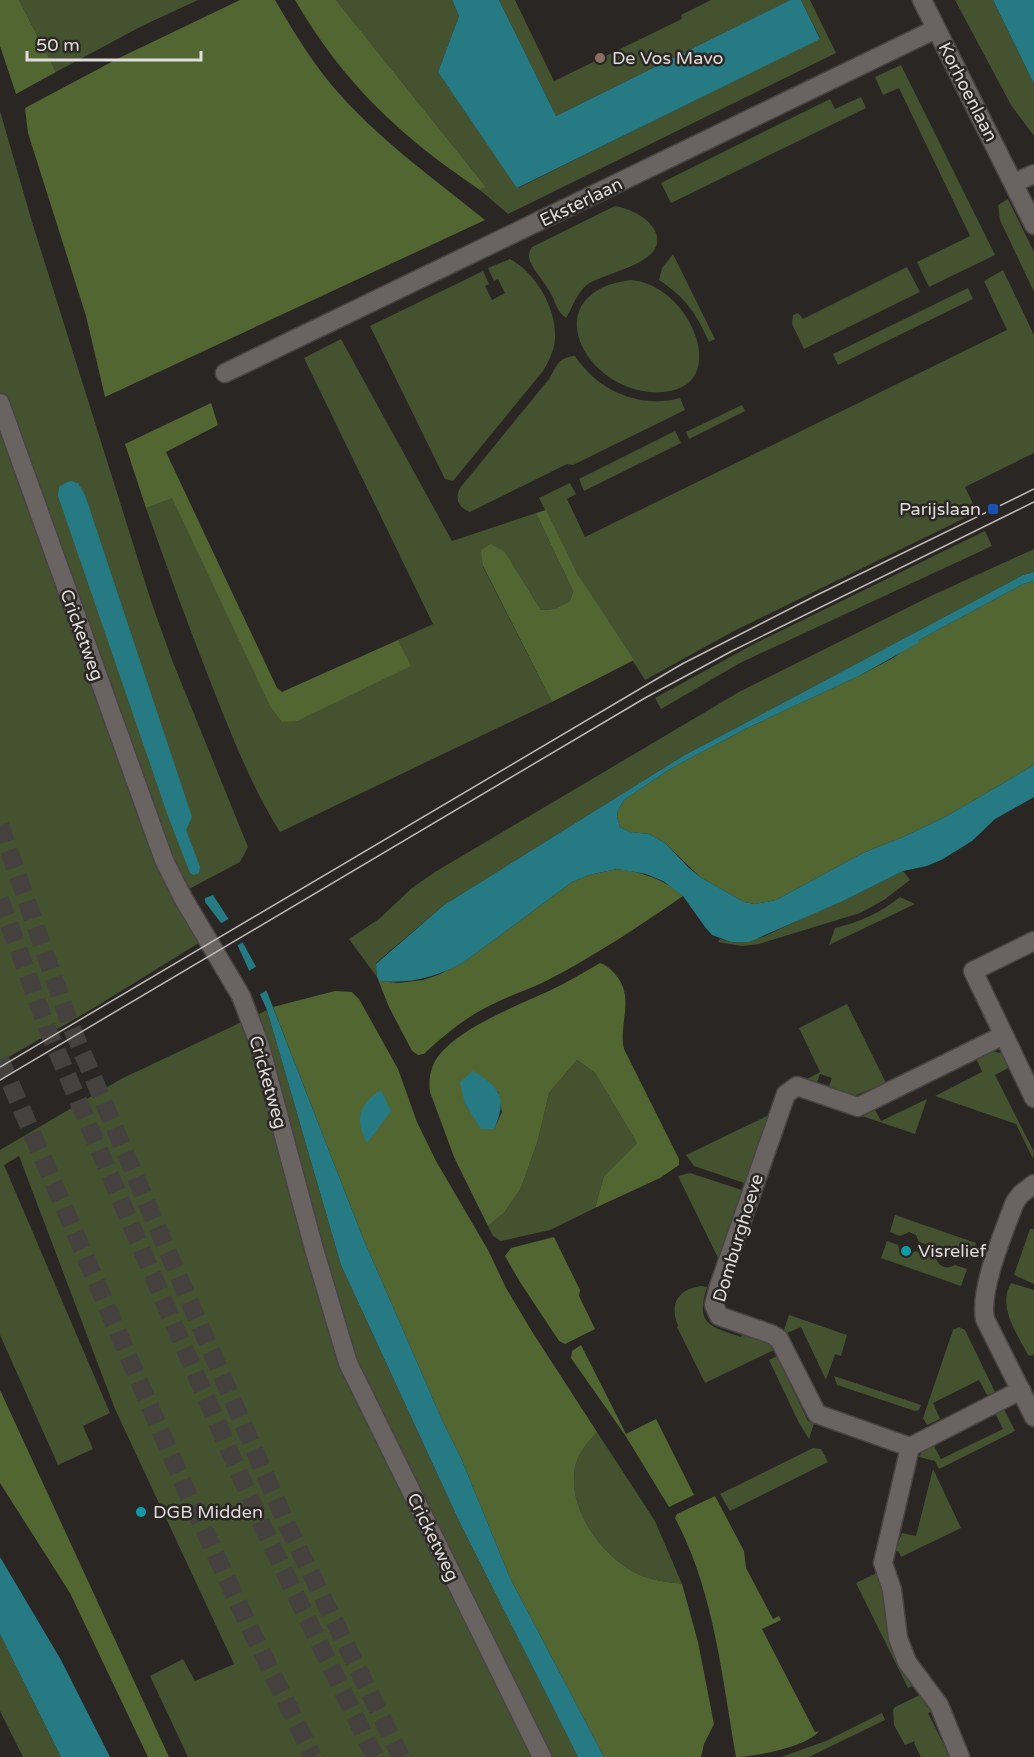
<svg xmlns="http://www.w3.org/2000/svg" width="1034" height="1757" font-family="'Varela Round',sans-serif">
	<rect width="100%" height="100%" fill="#2a2624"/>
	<g fill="#44522f">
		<polygon points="19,0 198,0 142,26 56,72"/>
		<polygon points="336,0 452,0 459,16 438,72 518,188 820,38 801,0 810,0 836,53 508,214 480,190 486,187"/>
		<polygon points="499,0 515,0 554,81 682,19 681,15 711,0 790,0 556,116"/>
		<polygon points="955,0 993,0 1034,84 1034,136 1011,105"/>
		<polygon points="901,65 995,255 929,287 917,262 970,236 899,88 883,95 875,77"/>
		<polygon points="861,97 866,108 671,203 661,183 830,99 835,109"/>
		<polygon points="0,111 32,222 151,601 172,660 248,847 240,862 172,898 202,941 92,1009 0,1062"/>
		<polygon points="1008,199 1034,252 1034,292 1000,220 998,205"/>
		<path d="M 615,206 C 630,209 646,216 654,229 C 673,262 606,272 588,284 C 576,293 573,307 566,318 C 557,312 556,303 551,294 C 545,282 535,273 530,261 C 528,255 529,252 532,247 Z"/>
		<path d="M 673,254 L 715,339 L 709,342 C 696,313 686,298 659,280 L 662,268 Z"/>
		<path d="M 510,259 C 536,273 557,309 555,339 C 554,351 549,361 543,371 L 453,481 L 445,479 L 370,326 L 483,271 L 489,284 L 485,286 L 492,300 L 505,293 L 498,279 L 494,281 L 488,268 Z"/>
		<polygon points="907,267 920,292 804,349 792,324 793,315 798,313 803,319"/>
		<polygon points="1003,270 1034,335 1034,453 965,487 977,512 732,632 645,680 577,573 539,498 570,483 576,494 567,499 585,537 1007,330 984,281"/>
		<path d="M 631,280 C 688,284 730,380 670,391 C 591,405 527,293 631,280 Z"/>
		<polygon points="968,288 973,299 838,365 833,354"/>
		<path d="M 341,339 L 452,541 L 536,513 L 573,591 L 570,601 L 555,609 L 541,610 L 505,552 L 483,567 L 552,702 L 280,832 C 251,786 232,736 212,686 C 189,627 167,568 146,508 L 172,497 L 270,705 L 410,666 L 398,640 L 433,624 L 304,358 Z"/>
		<path d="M 575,356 C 598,391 640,409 680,398 L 685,410 L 573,465 L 567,464 L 470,512 C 459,508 454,499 460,488 L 549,379 C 557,366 558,357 575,356 Z"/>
		<polygon points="742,405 745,411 689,439 686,432"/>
		<polygon points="675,431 681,443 584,491 579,479"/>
		<polygon points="985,531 992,546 740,663 661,709 655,698 756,643"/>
		<polygon points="1034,549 1034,572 1023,575 683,756 444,905 376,963 377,977 349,939 379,919 412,888 435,872 739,692 933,595"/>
		<polygon points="903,871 910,880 884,900 860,913 759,944 742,946 718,942 720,939 731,942 763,937 811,914 845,900"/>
		<path d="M 900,897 L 915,904 L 829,945 L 835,928 C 860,922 880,913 900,897 Z"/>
		<polygon points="847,1004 886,1083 851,1097 828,1089 832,1078 820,1074 816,1085 805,1080 820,1072 799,1028"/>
		<polygon points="267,1010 341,1265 459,1521 578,1757 188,1757 150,1676 183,1659 195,1681 234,1664 115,1409 19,1156 4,1165 110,1413 83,1426 93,1449 58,1465 0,1335 0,1150 121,1079"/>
		<polygon points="992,1051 1001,1053 1010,1067 995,1075 1034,1152 1033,1159 1016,1124 935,1096 982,1072 976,1058"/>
		<polygon points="577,1060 595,1073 637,1143 604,1176 595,1208 550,1230 501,1241 493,1236 488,1226 504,1213 521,1188 538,1140 549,1093"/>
		<polygon points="927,1099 915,1134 856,1114 874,1108 881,1121"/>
		<polygon points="771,1114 747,1184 694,1166 686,1155"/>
		<polygon points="690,1173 745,1191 720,1262 678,1176"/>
		<polygon points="895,1215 976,1243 971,1259 958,1255 951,1247 943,1247 940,1249 919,1242 916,1235 909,1232 900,1236 890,1232"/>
		<polygon points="1030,1229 1034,1229 1034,1284 1014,1275"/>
		<path d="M 887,1241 L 898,1245 C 900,1254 908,1257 916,1251 L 936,1258 C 939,1267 947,1270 955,1265 L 967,1269 L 961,1286 L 881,1258 Z"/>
		<path d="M 1011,1283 L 1034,1290 L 1034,1354 L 1032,1356 L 1028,1355 C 1017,1333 997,1307 1011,1283 Z"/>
		<path d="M 701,1286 L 707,1287 C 695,1325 710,1326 741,1337 L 743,1333 L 767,1342 L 774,1350 L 705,1383 L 677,1327 L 678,1326 C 669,1304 678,1289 701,1286 Z"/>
		<polygon points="789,1315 847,1335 841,1356 835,1354 826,1380 801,1327 785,1334 784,1330"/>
		<polygon points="959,1327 965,1330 995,1392 987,1395 979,1380 933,1403 940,1419 927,1425 923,1418 953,1330"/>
		<polygon points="777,1356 808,1421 814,1423 809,1439 799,1423 769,1360"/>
		<polygon points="834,1376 921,1405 919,1410 915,1411 837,1385"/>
		<polygon points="1004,1409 1015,1431 939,1469 935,1461 919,1457 923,1450 933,1444 941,1459 1003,1429 995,1413"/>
		<path d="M 597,1432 L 655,1521 L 682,1584 C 670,1582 656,1581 645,1577 C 605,1562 567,1511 575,1467 C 578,1453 588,1442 597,1432 Z"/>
		<polygon points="813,1448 821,1449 828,1462 730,1511 720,1494"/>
		<polygon points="933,1469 961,1528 901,1557 899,1552 895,1551 902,1533 916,1536"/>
		<polygon points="881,1571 917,1684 908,1688 856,1583"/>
		<polygon points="0,1634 61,1757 23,1757 0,1711"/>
		<polygon points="924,1693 935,1710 928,1713 948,1753 951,1751 953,1757 921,1757 914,1743 915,1741 905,1745 894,1725 893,1710 895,1707"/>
		<polygon points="882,1713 885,1720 809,1757 781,1757 826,1741"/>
	</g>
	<g fill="#526632" fill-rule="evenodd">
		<polygon points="0,0 19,0 56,72 16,94 0,46"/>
		<path d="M 240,0 L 275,0 C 295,34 315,68 343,98 C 385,144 437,181 485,220 L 105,397 L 86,316 L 28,133 L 25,108 L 119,58 Z"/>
		<path d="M 295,0 L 336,0 L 486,187 L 480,190 C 401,137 343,83 295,0 Z"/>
		<polygon points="211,403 218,425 166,452 277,688 282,692 398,640 411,666 297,721 282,722 270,706 172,498 146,508 125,444"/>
		<polygon points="546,510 577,573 634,660 552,702 483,566 481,550 491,544 505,552 541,610 555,609 570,601 573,591 536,513"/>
		<polygon points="1034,581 1034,765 947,816 903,837 863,853 776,900 755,904 744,902 700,877 665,843 649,834 630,832 620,827 617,817 618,810 624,800 670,769 745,729 859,676 893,658 919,640 1023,584"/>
		<path d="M 617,869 C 642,872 664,879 683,896 C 641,925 596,955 550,979 C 531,989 510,995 491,1005 C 466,1017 444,1035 424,1054 L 418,1055 L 412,1051 L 389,1007 L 377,977 L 381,981 L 398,983 L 423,980 L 438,975 L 464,962 L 572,882 L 589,875 Z"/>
		<path d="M 600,963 C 606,965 611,969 615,974 C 636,998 618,1023 624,1049 L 679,1159 L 679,1165 L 660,1178 L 595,1208 L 604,1176 L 637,1143 L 595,1073 L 577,1060 L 549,1093 L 538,1140 L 521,1188 L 504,1213 L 488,1226 L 454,1157 L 430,1092 C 428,1078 431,1065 440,1054 C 463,1026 519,1005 551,990 C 568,982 584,972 600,963 ZM 498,1091 L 502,1112 L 494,1129 L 482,1129 L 465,1104 Z"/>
		<path d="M 335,991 L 352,992 L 359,999 L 398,1069 L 417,1122 L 436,1161 L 488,1250 L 506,1288 L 531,1330 L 597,1432 C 588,1442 578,1453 575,1467 C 567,1511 605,1562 645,1577 C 656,1581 670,1582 682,1584 L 698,1642 L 714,1724 L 704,1744 L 701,1757 L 604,1757 L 510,1578 L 461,1458 L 443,1422 L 363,1238 L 273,1007 Z"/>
		<polygon points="554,1237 580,1290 579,1296 595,1329 565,1344 559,1341 520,1282 505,1256 511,1248"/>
		<polygon points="581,1345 626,1434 656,1419 694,1495 669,1507 625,1435 571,1358 572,1351"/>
		<polygon points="0,1390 169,1757 148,1757 70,1593 0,1483"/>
		<path d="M 715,1496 L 744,1551 L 746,1568 L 773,1619 L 779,1616 L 781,1620 L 762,1629 L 815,1732 L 819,1731 C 809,1746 755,1757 736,1757 C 722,1677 714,1591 675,1518 L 677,1514 Z"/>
	</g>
	<g fill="#257a84">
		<polygon points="452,0 499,0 556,116 790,0 801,0 820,39 517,188 438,72 459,16"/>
		<polygon points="993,0 1034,0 1034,84"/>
		<polygon points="71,481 78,483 85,495 192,817 186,830 200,867 199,873 194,875 190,873 169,819 58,496 59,487 65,483"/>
		<path d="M 1034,572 L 1034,581 L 1023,584 L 919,640 L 918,643 L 859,676 L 745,729 L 670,769 L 624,800 L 618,810 L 617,817 L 620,827 L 630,832 L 649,834 L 665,843 L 689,868 L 700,877 L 744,902 L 755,904 L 776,900 L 863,853 L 903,837 L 947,816 L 1034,765 L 1034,797 L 995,819 L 972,841 L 943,859 L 927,866 L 903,871 L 845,900 L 749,942 L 731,942 L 712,935 L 705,927 L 683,896 L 663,881 L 646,874 L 617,869 L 589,875 L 572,882 L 464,962 C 437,977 411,984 380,981 L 377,977 L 376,964 L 444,905 L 683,756 L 1023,575 Z"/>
		<polygon points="213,895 237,932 260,974 363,1238 443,1422 461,1458 510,1578 604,1757 578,1757 459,1521 341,1265 267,1010 237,944 205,902 205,898"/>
		<path d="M 473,1071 C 500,1087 508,1098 494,1129 L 481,1129 L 465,1104 L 460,1082 Z"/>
		<path d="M 381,1090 L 391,1111 L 367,1143 C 354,1118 359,1105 381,1090 Z"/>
		<polygon points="0,1557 61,1660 110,1757 61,1757 0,1634"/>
	</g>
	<g fill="#2a2624">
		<polygon points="232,917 246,940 235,947 218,925"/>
		<polygon points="259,965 269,989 257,996 247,972"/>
	</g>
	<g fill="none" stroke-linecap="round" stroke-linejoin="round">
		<g stroke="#45413f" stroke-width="18" stroke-dasharray="18 9" stroke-linecap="butt">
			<polyline points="0,825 68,1019 154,1220 287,1525 401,1757"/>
			<polyline points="0,899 47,1028 175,1327 266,1534 375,1757"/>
			<polyline points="0,1059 189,1497 246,1620 313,1757"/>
		</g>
		<g stroke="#484443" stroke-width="21">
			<g id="minor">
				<polyline points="922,0 1034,225"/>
				<polyline points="1014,183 1034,174"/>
				<polyline points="225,373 936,29"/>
				<polyline points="0,403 164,860 183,898 241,996 260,1046 314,1249 348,1363 542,1757"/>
				<polyline points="1034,941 973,971 1034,1098"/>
				<path d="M 1034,1184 L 1021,1194 L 1015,1202 C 1004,1231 979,1290 985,1319 L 1034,1417"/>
				<polyline points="910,1447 1021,1390"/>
				<polyline points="960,1757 939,1705 907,1662 898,1638 892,1590 883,1563 910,1447 817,1414 779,1339 771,1334 719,1316 714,1305 719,1286 786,1094 797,1086 858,1107 1004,1035"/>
			</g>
		</g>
		<use href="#minor" stroke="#696462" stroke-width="18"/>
		<g stroke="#bebbb9" stroke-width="1.5">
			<polyline points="0,1067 682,664 817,595 1034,489"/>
			<polyline points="0,1080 645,698 732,651 1034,502"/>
		</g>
	</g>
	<circle fill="#8d6e63" stroke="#2a2624" stroke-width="2" cx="600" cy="58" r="6"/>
	<rect fill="#1a4fb4" stroke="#2a2624" stroke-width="2" x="987" y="503" width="12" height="12" rx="3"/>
	<g fill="#0f9aa8" stroke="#2a2624" stroke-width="2">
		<circle cx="906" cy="1251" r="6"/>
		<circle cx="141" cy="1512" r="6"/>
	</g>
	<g text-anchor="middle" stroke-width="5" stroke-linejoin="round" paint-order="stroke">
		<g font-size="18" fill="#dfdcdb" stroke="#2a2624" text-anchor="start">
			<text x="612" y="64">De Vos Mavo</text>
			<text x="981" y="515" text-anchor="end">Parijslaan</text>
			<text x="918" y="1257">Visrelief</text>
			<text x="153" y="1518">DGB Midden</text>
		</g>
		<g font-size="18" fill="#dfdcdb" stroke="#2a2624">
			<text transform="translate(968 92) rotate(63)" y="6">Korhoenlaan</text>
			<text transform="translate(581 202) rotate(-26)" y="6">Eksterlaan</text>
			<text transform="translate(82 635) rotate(70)" y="6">Cricketweg</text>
			<text transform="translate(268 1082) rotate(74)" y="6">Cricketweg</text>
			<text transform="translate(738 1238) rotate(-73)" y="6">Domburghoeve</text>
			<text transform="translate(433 1537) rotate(64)" y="6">Cricketweg</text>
		</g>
	</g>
	<path d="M27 51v9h174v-9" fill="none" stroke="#dfdcdb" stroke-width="3"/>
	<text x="36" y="51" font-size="18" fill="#dfdcdb" stroke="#2a2624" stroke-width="4.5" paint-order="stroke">50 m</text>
</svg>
